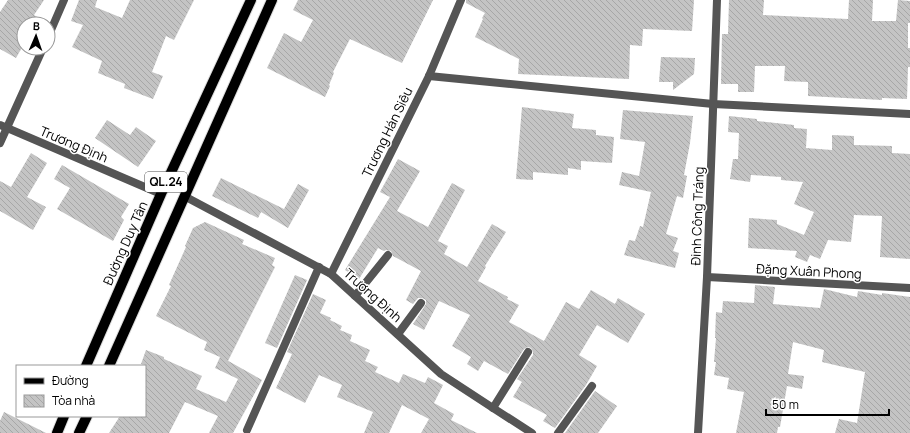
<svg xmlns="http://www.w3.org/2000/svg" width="910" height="433" font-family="Manrope,sans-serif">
	<defs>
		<pattern id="building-back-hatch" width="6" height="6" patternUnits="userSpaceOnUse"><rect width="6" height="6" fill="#c4c4c4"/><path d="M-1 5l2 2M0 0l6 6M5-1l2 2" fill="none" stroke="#a7a7a7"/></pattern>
	</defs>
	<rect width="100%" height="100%" fill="#fff"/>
	<g fill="url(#building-back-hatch)">
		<polygon points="8,0 44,0 34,15 48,24 24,24 24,44 16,58 0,49 0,12"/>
		<polygon points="79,0 97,0 95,7 122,18 130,0 194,0 174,40 166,36 152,72 163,76 153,99 124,88 125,84 98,73 102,61 72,47 83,25 71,21"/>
		<polygon points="298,0 433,0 402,63 350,39 333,72 334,73 329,85 330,86 325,97 267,68 284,33 301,42 313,20 293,10"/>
		<polygon points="466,0 694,0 692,31 643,29 642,46 630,45 629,79 518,74 519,59 475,37 483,19 482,18 485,13 466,3"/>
		<polygon points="729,0 764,0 763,15 848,19 849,0 873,0 872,21 896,21 898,0 910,1 910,23 908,23 908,48 910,48 910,67 908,67 907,99 882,98 882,100 808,96 808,82 784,81 785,66 755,66 754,92 738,92 738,84 721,84 722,34 728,34"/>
		<polygon points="661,57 695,58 694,74 673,90 673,82 659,82"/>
		<polygon points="522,107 574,114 572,128 596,130 596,135 614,137 612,163 581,161 581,170 568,168 568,175 533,172 533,180 516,179"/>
		<polygon points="623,110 693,116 690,143 684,175 687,176 683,198 677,196 666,234 678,238 673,251 679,253 675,268 624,255 629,240 635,241 640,226 643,227 651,192 619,185 622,172 639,176 645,142 620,139"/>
		<polygon points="729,116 757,119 757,121 794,125 794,128 807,129 806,148 832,150 832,135 854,136 854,145 892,146 892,153 910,154 910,259 880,257 882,216 854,215 851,242 828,240 820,259 810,255 807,262 795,257 797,251 748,248 749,218 777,220 777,224 804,235 814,212 794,204 803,182 781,180 781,177 751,175 750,182 730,179 733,159 738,159 739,133 728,132"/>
		<polygon points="107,120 130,135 136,127 156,141 138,167 95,138"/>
		<polygon points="31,153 47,163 27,197 46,207 33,230 0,211 0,181 11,187"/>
		<polygon points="398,159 420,171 397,211 428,227 452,183 465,190 438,241 448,246 444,254 467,267 492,224 506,232 485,266 486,267 478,281 508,297 507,299 519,305 509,322 544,341 566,302 579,309 591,290 615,304 618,298 645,314 628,343 597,325 579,355 597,366 586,385 555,428 543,421 547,415 513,397 522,382 517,379 533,355 533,352 531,348 528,347 524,349 508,374 484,361 478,371 467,364 471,357 452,346 470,315 439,301 424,330 413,324 426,304 426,300 422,298 418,298 413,304 406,300 421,271 393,256 391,251 386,250 384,251 378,248 359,279 345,270 390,197 380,192"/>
		<polygon points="62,165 129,204 121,217 124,220 113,241 57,209 70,188 54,179"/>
		<polygon points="221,178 284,209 298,184 309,190 288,228 261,212 258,218 212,196"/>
		<polygon points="205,222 244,240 242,244 275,258 272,265 275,267 228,361 223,358 262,380 233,433 209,433 218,416 185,402 169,433 109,433 120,416 145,416 145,365 141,364 146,350 164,357 164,359 202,376 196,389 226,402 238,379 215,368 220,357 204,350 207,342 156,316 171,286 169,285 186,247 185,246 193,228"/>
		<polygon points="295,275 307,280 277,348 265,343"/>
		<polygon points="755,285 775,287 773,304 820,308 824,289 857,297 858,291 882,295 882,293 910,297 910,433 835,433 839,419 857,423 865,372 822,362 824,350 793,342 788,374 804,376 802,389 787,386 780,427 778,427 777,433 736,433 744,392 727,389 729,378 714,375 716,362 714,362 716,338 715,338 716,312 722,313 723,301 754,303"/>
		<polygon points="313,294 326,300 320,313 331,318 330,320 342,326 340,330 352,335 350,341 370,350 365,361 378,367 375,372 399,383 403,374 425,383 428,377 443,385 434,403 454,414 451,420 477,433 421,433 429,419 402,405 389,433 364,433 373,412 337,397 342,385 319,375 305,403 276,388 292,354 287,352"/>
		<polygon points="595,391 617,406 598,433 565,433"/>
		<polygon points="4,412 46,433 0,433 0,421"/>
	</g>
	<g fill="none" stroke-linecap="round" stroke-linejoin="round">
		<g stroke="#dbdbdb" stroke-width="12">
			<g id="primary">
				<polyline points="86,366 161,194 251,0"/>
				<polyline points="109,366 272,0"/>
				<polyline points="57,433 64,416"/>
				<polyline points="79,433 87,416"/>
			</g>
		</g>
		<g stroke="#555" stroke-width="8">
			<polyline points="48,37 64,0"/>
			<polyline points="429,76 713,104 910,114"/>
			<polyline points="0,125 161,194"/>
			<polyline points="0,143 43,48"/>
			<polyline points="184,196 331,274 441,374 493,408 532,433"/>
			<polyline points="331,274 429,76 461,0"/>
			<polyline points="707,277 910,288"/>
			<polyline points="355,296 388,255"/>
			<polyline points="398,334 421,303"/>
			<polyline points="493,408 528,352"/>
			<polyline points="247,430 319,267"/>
			<polyline points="558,433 592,386"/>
			<polyline points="698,433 707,277 717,0"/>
		</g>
		<use href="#primary" stroke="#000" stroke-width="10"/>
	</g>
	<g text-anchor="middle" stroke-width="3" stroke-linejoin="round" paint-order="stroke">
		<rect fill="#fff" stroke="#4c4c4c" stroke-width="1" x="145" y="172" width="42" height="20" rx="3"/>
		<g font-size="12" font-weight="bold" fill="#000">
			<text x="166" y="186">QL.24</text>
		</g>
		<g font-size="13" fill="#000" stroke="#fff">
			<text transform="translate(387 132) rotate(-64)" y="5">Trương Hán Siêu</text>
			<text transform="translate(74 144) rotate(23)" y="5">Trương Định</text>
			<text transform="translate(697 216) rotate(-88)" y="5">Đinh Công Tráng</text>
			<text transform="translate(125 243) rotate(-66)" y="5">Đường Duy Tân</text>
			<text transform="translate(809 271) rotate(3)" y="5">Đặng Xuân Phong</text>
			<text transform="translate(373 295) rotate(42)" y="5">Trương Định</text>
		</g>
	</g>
	<rect x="16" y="365" width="130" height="52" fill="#ffffff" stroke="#999999"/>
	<rect x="24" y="378" width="20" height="6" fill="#000000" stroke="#999999"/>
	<text x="52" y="385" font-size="12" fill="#000000">Đường</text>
	<rect x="24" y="395" width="20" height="12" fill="url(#building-back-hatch)" stroke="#999999"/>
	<text x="52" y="405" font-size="12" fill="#000000">Tòa nhà</text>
	<g transform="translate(36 36) rotate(2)"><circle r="19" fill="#ffffff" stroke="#999999"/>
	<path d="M0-3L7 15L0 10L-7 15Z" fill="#000000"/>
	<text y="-6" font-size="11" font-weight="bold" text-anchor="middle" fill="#000000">B</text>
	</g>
	<path d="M766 409v6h123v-6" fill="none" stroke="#000000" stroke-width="2"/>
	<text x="772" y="409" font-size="12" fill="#000000" stroke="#ffffff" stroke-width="3" paint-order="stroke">50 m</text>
</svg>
